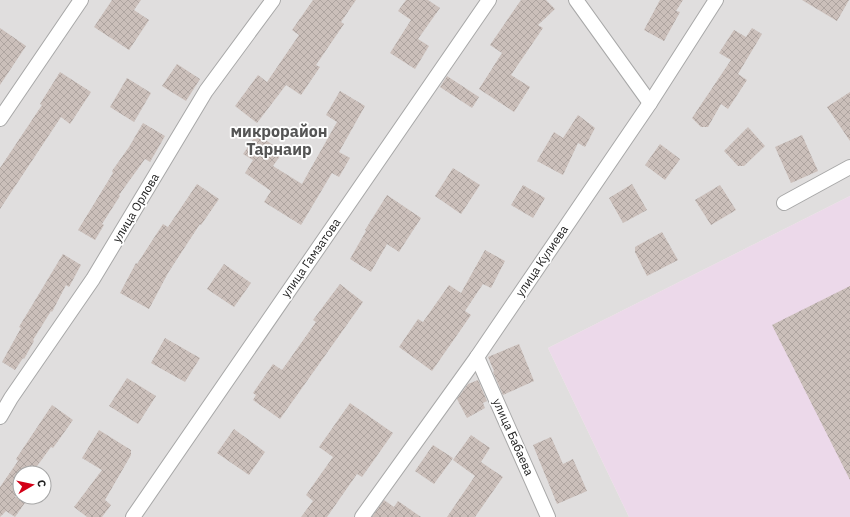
<svg xmlns="http://www.w3.org/2000/svg" width="850" height="517" font-family="'IBM Plex Sans',sans-serif">
	<defs>
		<pattern id="building-cross-hatch" width="8" height="8" patternUnits="userSpaceOnUse"><rect width="8" height="8" fill="#cbbfba"/><path d="M0 0l8 8M0 8l8-8" fill="none" stroke="#aea4a0"/></pattern>
	</defs>
	<rect width="100%" height="100%" fill="#f2eee8"/>
	<path fill="#e0dede" fill-rule="evenodd" d="M 0,0 L 850,0 L 850,196 L 548,348 L 629,517 L 0,517 ZM 20,473 L 44,473 L 44,497 L 20,497 Z"/>
	<polygon fill="#ecd9ea" points="850,196 850,517 629,517 548,348"/>
	<g fill="url(#building-cross-hatch)">
		<polygon points="112,0 141,0 134,10 149,20 129,50 94,27"/>
		<polygon points="313,0 356,0 341,22 344,24 316,65 320,67 301,95 286,85 257,123 235,106 258,75 267,82 299,35 292,30"/>
		<polygon points="406,0 428,0 440,8 418,39 429,46 415,69 390,53 411,20 398,11"/>
		<polygon points="521,0 546,0 555,9 538,25 543,28 511,75 530,87 514,112 479,89 502,53 490,45"/>
		<polygon points="660,0 683,0 676,11 680,12 664,41 644,30"/>
		<polygon points="802,0 849,0 837,21"/>
		<polygon points="0,28 26,46 0,85"/>
		<polygon points="752,28 762,34 738,74 747,80 728,109 721,104 708,127 701,127 692,118 731,60 719,53 734,30 746,37"/>
		<polygon points="177,64 200,79 186,101 162,86"/>
		<polygon points="60,72 91,92 70,124 61,117 0,209 0,168 42,105 40,104"/>
		<polygon points="447,76 479,97 472,108 440,87"/>
		<polygon points="127,78 151,93 134,122 110,107"/>
		<polygon points="340,91 365,106 339,152 350,158 339,177 332,173 301,225 264,202 271,191 245,173 253,160 243,154 257,134 283,152 273,166 302,184 337,122 326,115"/>
		<polygon points="850,92 850,141 827,107"/>
		<polygon points="578,115 595,128 585,147 578,143 563,175 537,161 554,132 563,138"/>
		<polygon points="143,123 165,136 150,162 145,159 119,195 120,196 102,224 104,225 95,240 78,230 113,173 112,171 129,147"/>
		<polygon points="748,127 765,146 744,166 738,166 724,151"/>
		<polygon points="802,135 818,171 791,183 775,147"/>
		<polygon points="660,144 680,159 665,180 645,165"/>
		<polygon points="453,168 480,185 461,214 435,196"/>
		<polygon points="197,184 219,199 201,225 200,224 168,273 149,309 120,293 136,263 137,264 163,224 168,227"/>
		<polygon points="632,184 647,210 623,223 609,198"/>
		<polygon points="523,185 545,198 533,218 511,205"/>
		<polygon points="720,185 736,210 711,225 695,200"/>
		<polygon points="387,195 421,218 399,252 387,244 371,272 350,259 366,231 365,230"/>
		<polygon points="662,232 678,260 647,276 635,252 635,247"/>
		<polygon points="485,250 505,261 491,288 483,284 465,311 471,315 432,371 399,347 418,319 423,322 449,285 461,293"/>
		<polygon points="63,254 81,265 69,287 66,285 52,312 51,311 33,340 34,341 24,359 23,358 15,370 2,362 21,328 19,327"/>
		<polygon points="224,264 251,283 234,307 207,289"/>
		<polygon points="340,284 363,302 280,419 253,400 256,395 253,393 273,364 282,370 316,322 313,320"/>
		<polygon points="850,286 850,480 772,325"/>
		<polygon points="165,338 200,358 185,382 151,363"/>
		<polygon points="519,344 534,381 503,395 493,372 494,371 488,357"/>
		<polygon points="127,378 156,396 138,424 109,406"/>
		<polygon points="478,380 487,401 483,403 485,408 467,418 457,399 468,384"/>
		<polygon points="350,403 393,433 362,477 357,474 327,517 301,517 313,501 306,495 333,457 319,447"/>
		<polygon points="52,405 73,420 53,448 51,447 32,473 20,473 20,490 15,497 29,497 15,517 6,511 0,517 0,487 18,461 16,459"/>
		<polygon points="234,429 265,452 249,475 217,453"/>
		<polygon points="99,430 131,450 131,455 105,500 111,505 102,517 87,517 74,507 102,470 82,458"/>
		<polygon points="471,435 490,448 481,462 503,477 475,517 447,517 475,476 453,460"/>
		<polygon points="551,437 563,464 573,459 587,491 557,504 533,445"/>
		<polygon points="433,445 453,458 434,484 415,471"/>
		<polygon points="384,500 394,507 398,501 421,517 372,517"/>
	</g>
	<g fill="none" stroke-linecap="round" stroke-linejoin="round">
		<g stroke="#a8a8a8" stroke-width="16">
			<g id="minor">
				<polyline points="576,0 650,103"/>
				<polyline points="0,119 81,0"/>
				<polyline points="784,203 850,167"/>
				<polyline points="477,357 548,517"/>
				<polyline points="0,417 11,398 93,279 206,91 273,0"/>
				<polyline points="133,517 489,0"/>
				<polyline points="362,517 477,357 650,103 716,0"/>
			</g>
		</g>
		<use href="#minor" stroke="#fff" stroke-width="14"/>
	</g>
	<g text-anchor="middle" stroke-width="3.5" stroke-linejoin="round" paint-order="stroke">
		<g font-size="12" fill="#212121" stroke="#fff">
			<text transform="translate(136 208) rotate(-59)" y="4">улица Орлова</text>
			<text transform="translate(311 258) rotate(-55)" y="4">улица Гамзатова</text>
			<text transform="translate(542 261) rotate(-56)" y="4">улица Кулиева</text>
			<text transform="translate(513 437) rotate(66)" y="4">улица Бабаева</text>
		</g>
		<g font-size="16" font-weight="bold" fill="#545454" stroke="#fff">
			<text x="279" y="137">микрорайон<tspan x="279" dy="18">Тарнаир</tspan></text>
		</g>
	</g>
	<g transform="translate(32 485) rotate(81)"><circle r="19" fill="#ffffff" stroke="#a6a6a6"/>
	<path d="M0-3L7 15L0 10L-7 15Z" fill="#d30017"/>
	<text y="-6" font-size="11" font-weight="bold" text-anchor="middle" fill="#212121">С</text>
	</g>
</svg>
